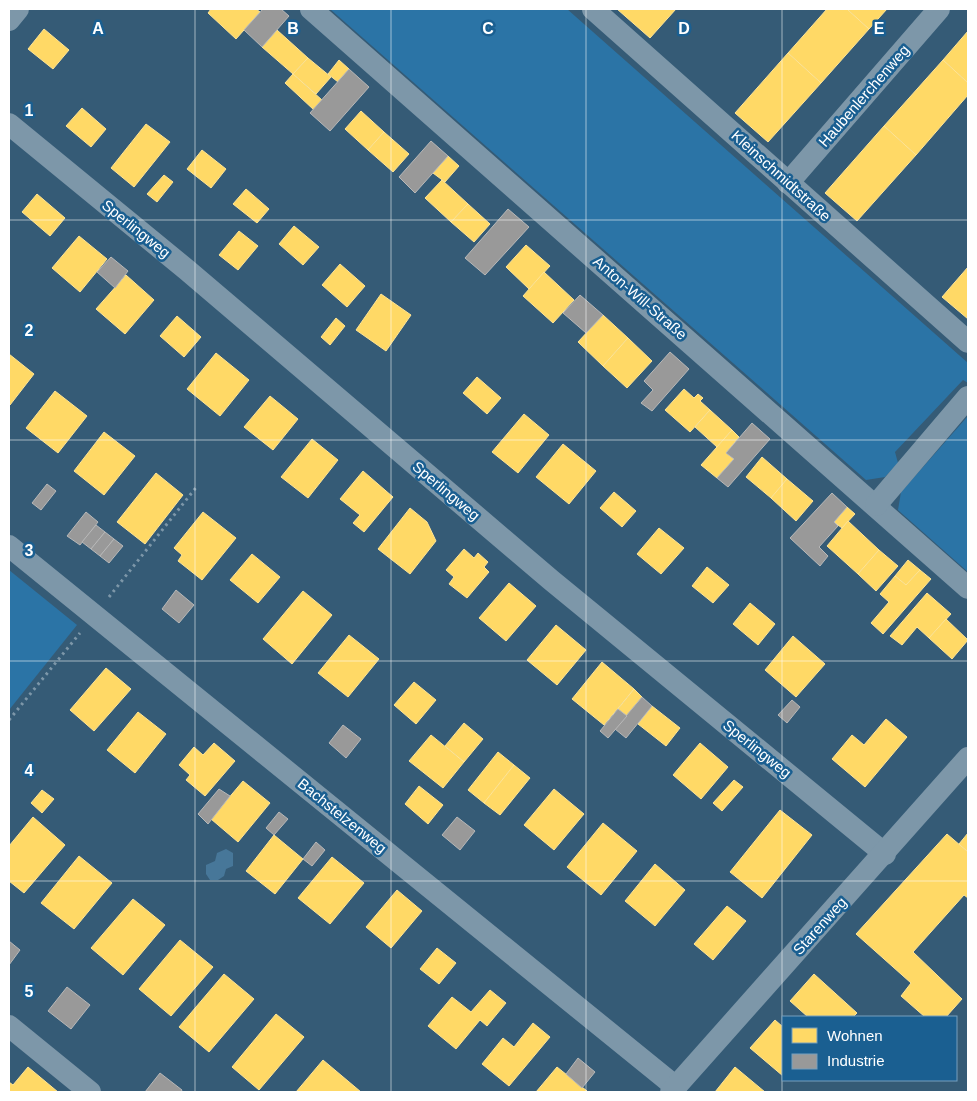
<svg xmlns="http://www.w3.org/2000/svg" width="977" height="1101" font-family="Arial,sans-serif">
	<rect width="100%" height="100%" fill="#355b76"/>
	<g fill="#2b74a6">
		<polygon points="330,9 567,9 968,363 968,383 963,380 895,452 898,463 885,477 866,480"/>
		<polygon points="968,416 968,572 898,510 901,492"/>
		<polygon points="9,570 77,625 9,710"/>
	</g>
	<polygon fill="#477799" points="226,849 233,853 233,866 226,869 224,876 218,880 210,880 206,874 206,865 215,861 217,853"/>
	<g fill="#ffd966" stroke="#ffe494">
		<polygon points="211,9 256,9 260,12 236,39 208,13"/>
		<polygon points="617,9 676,9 650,38"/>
		<polygon points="827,9 847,9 869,29 821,83 788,53"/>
		<polygon points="847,9 887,9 869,29"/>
		<polygon points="44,29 69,50 53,69 28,49"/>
		<polygon points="277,30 308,58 293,74 262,47"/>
		<polygon points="968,31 968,83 943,60"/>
		<polygon points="788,53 821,83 768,142 735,113"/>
		<polygon points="308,58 331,77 316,94 293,74"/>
		<polygon points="339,60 349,69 338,82 328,74"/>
		<polygon points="943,60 968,83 968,95 916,155 884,126"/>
		<polygon points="293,74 322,100 314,110 285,83"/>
		<polygon points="82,108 106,129 91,147 66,126"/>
		<polygon points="361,111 384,132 368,150 345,129"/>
		<polygon points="146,124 170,142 134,187 111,168"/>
		<polygon points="884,126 916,155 857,221 825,193"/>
		<polygon points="384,132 409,154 393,172 368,150"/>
		<polygon points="202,150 226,169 211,188 187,169"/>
		<polygon points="448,156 459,166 445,182 433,173"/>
		<polygon points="164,175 173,182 157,202 147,194"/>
		<polygon points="442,180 468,204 451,222 425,198"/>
		<polygon points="246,189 269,209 257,223 233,204"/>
		<polygon points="37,194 65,218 50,236 22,212"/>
		<polygon points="468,204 490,224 474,242 451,222"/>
		<polygon points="294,226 319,247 303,265 279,244"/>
		<polygon points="239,231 258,246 238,270 219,255"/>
		<polygon points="79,236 107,259 80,292 52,268"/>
		<polygon points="526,245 550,266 529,289 506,267"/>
		<polygon points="340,264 365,286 347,307 322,285"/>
		<polygon points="968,267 968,319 942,297"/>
		<polygon points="544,272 574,300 553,323 523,296"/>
		<polygon points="126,275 154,300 125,334 96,309"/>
		<polygon points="381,294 411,315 386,351 356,330"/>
		<polygon points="603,315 628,338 603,366 578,342"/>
		<polygon points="177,316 201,337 184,357 160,336"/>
		<polygon points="336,318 345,326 330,345 321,337"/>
		<polygon points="628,338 652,361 627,388 603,366"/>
		<polygon points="216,353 249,380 220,416 187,389"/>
		<polygon points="9,354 34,374 10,405 9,404"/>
		<polygon points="477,377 501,398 487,414 463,393"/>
		<polygon points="684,389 694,398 698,394 703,398 700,401 710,410 690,432 665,410"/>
		<polygon points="55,391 87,416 58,453 26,428"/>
		<polygon points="270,396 298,419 273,450 244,427"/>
		<polygon points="710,410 732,430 717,447 695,427"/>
		<polygon points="524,414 549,435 518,473 492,452"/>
		<polygon points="732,430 739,437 726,453 734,459 717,478 701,465"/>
		<polygon points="104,432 135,456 104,495 74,471"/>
		<polygon points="312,439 338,460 308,498 281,477"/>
		<polygon points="563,444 596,471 569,504 536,477"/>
		<polygon points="762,457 787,479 771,498 746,477"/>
		<polygon points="363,471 393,497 364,532 353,523 360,515 340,499"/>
		<polygon points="156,473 183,495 145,544 117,522"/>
		<polygon points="787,479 813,501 796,521 771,498"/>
		<polygon points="614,492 636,511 622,527 600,508"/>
		<polygon points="847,507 855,514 842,528 834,522"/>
		<polygon points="410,508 427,522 436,541 410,574 378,549"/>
		<polygon points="203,512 236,538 202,580 178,561 182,555 174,548"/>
		<polygon points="848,521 879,550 858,574 827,546"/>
		<polygon points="659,528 684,548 661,574 637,554"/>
		<polygon points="464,549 474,558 478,553 488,562 484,567 489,572 467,598 449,584 454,577 446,570"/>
		<polygon points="879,550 898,566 876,591 858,574"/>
		<polygon points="252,554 280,577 258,603 230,580"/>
		<polygon points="908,560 920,570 906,585 895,576"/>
		<polygon points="707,567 729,585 713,603 692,586"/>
		<polygon points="920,570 931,579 883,634 871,623 889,602 880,594 895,576 906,585"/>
		<polygon points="509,583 536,606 506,641 479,618"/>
		<polygon points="303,591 332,615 292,664 263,639"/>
		<polygon points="927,593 951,614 929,638 917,627 902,645 890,636"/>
		<polygon points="750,603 775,624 758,645 733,624"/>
		<polygon points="946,619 968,640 952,659 929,638"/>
		<polygon points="556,625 586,650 557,685 527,660"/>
		<polygon points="349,635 379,659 348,697 318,673"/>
		<polygon points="793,636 825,664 796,697 765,670"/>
		<polygon points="602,662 634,689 604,725 572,699"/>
		<polygon points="106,668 131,689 94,731 70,710"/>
		<polygon points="414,682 436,700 416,724 394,705"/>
		<polygon points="634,689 642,697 627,716 618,709"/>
		<polygon points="652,706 680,728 666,746 638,724"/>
		<polygon points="138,712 166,734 135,773 107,750"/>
		<polygon points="886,719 907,737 865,787 832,759 852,735 864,745"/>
		<polygon points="464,723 483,739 464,762 445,746"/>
		<polygon points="431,735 464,762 443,788 409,761"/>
		<polygon points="214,743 235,761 205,796 186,780 190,775 179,765 194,747 203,755"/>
		<polygon points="700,743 728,767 701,799 673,775"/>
		<polygon points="498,752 514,765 484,803 468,790"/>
		<polygon points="514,765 530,778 500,815 484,803"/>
		<polygon points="734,780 743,787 722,811 713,803"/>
		<polygon points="243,781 270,803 238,842 211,819"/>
		<polygon points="419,786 443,805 428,824 405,804"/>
		<polygon points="554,789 584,814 554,850 524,825"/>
		<polygon points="42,790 54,799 42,813 31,803"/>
		<polygon points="780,810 812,835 762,898 730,872"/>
		<polygon points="33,817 65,845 24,893 9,881 9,846"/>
		<polygon points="603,823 637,851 601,895 567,867"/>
		<polygon points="968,833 968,852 959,844"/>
		<polygon points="947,834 968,852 968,898 964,895 913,952 962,999 946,1017 925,1017 901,996 911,983 856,934"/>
		<polygon points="274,835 303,859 275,894 246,871"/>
		<polygon points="79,856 112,883 74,929 41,903"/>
		<polygon points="332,857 364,883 330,924 298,898"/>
		<polygon points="655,864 685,890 655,926 625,901"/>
		<polygon points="397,890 422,911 391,948 366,927"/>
		<polygon points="133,899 165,925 123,975 91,948"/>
		<polygon points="727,906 746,921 713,960 694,944"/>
		<polygon points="180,940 213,967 171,1016 139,989"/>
		<polygon points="437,948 456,963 439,984 420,969"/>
		<polygon points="224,974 254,999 209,1052 179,1027"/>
		<polygon points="814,974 857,1013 853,1017 808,1017 790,1001"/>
		<polygon points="490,990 506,1003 487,1026 480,1020 456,1049 428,1026 452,997 471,1012"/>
		<polygon points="276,1014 304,1037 259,1090 232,1067"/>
		<polygon points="775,1020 783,1027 783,1076 750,1048"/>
		<polygon points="533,1023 550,1037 509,1086 482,1064 503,1038 514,1047"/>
		<polygon points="323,1060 361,1092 296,1092"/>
		<polygon points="28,1067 58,1092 9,1092 9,1082 13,1085"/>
		<polygon points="557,1067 587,1091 586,1092 536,1092"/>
		<polygon points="735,1067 765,1092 715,1092"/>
	</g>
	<g fill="#999" stroke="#b8b8b8">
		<polygon points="263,9 281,9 289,16 262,47 244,30"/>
		<polygon points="349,69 369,87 330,131 310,113"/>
		<polygon points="431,141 448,156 415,193 399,177"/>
		<polygon points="508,209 529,227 485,275 465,258"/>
		<polygon points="111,257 128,271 115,288 97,272"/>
		<polygon points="580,295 603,315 586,333 563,313"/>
		<polygon points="670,352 689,369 652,411 641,403 653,390 644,381"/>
		<polygon points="752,423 770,439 728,487 717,478 734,459 726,453"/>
		<polygon points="47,484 56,491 41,510 32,503"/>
		<polygon points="832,493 847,507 834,522 838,526 819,547 828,556 820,566 790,538"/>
		<polygon points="86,512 98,522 80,545 67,536"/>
		<polygon points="96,525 105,532 91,549 82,542"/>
		<polygon points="105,532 114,539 100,556 91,549"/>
		<polygon points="114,539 123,546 109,563 100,556"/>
		<polygon points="176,590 194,605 179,623 162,609"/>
		<polygon points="642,697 652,706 626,738 615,729"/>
		<polygon points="792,700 800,707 787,723 778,715"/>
		<polygon points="618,709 627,716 608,738 600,731"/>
		<polygon points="343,725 361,739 346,758 329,743"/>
		<polygon points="219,789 230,796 208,824 198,814"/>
		<polygon points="279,812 288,819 274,835 266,828"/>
		<polygon points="457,817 475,831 460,850 442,835"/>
		<polygon points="316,842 325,850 312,866 303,859"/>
		<polygon points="9,941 20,950 9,965"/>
		<polygon points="67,987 90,1005 71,1029 48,1011"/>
		<polygon points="578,1058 595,1072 582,1088 566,1074"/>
		<polygon points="160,1073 182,1090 181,1092 145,1092"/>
	</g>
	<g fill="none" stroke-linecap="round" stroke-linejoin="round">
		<g stroke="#7d97a9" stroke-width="3" stroke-dasharray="2.5 4" stroke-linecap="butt">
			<polyline points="109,597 198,485"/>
			<polyline points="9,720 80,633"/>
		</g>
		<g stroke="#7d97a9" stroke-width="22">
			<polyline points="311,9 968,588"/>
			<polyline points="593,9 968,342"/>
			<polyline points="9,20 18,9"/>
			<polyline points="9,124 187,270 551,580 885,854"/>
			<polyline points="788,183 939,9"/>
			<polyline points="876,505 968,397"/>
			<polyline points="9,546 676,1087"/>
			<polyline points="9,1026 90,1092"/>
			<polyline points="671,1092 968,758"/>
		</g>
	</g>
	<path fill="none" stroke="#fff" stroke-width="1" stroke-opacity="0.55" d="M 195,9 L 195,1092M 391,9 L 391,1092M 586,9 L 586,1092M 782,9 L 782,1092M 9,220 L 968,220M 9,440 L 968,440M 9,661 L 968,661M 9,881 L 968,881"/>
	<g text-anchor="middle" stroke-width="5" stroke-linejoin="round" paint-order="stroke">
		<g font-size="15" fill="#fff" stroke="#1a5f91">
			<text transform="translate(864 96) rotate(-49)" y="5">Haubenlerchenweg</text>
			<text transform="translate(781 176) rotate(42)" y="5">Kleinschmidtstraße</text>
			<text transform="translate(136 229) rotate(39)" y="5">Sperlingweg</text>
			<text transform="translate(640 298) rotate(41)" y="5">Anton-Will-Straße</text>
			<text transform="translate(446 491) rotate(40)" y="5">Sperlingweg</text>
			<text transform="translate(757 749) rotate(39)" y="5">Sperlingweg</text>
			<text transform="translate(342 816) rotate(39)" y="5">Bachstelzenweg</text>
			<text transform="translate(820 926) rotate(-48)" y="5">Starenweg</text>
		</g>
	</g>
	<g font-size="16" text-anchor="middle" font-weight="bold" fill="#fff" stroke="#1a5f91" stroke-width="5" stroke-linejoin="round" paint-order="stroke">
		<text x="98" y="34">A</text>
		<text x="293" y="34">B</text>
		<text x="488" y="34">C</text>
		<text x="684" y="34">D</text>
		<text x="879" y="34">E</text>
		<text x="29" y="116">1</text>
		<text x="29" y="336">2</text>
		<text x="29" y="556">3</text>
		<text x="29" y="776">4</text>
		<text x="29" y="997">5</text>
	</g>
	<rect width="977" height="1101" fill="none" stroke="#ffffff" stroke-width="20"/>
	<rect x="782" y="1016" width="175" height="65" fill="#1a5f91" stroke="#769fbd"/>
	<rect x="792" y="1028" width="25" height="15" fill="#ffd966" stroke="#769fbd"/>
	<text x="827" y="1041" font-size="15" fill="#ffffff">Wohnen</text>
	<rect x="792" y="1054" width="25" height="15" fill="#999999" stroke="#769fbd"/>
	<text x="827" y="1066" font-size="15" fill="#ffffff">Industrie</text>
</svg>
